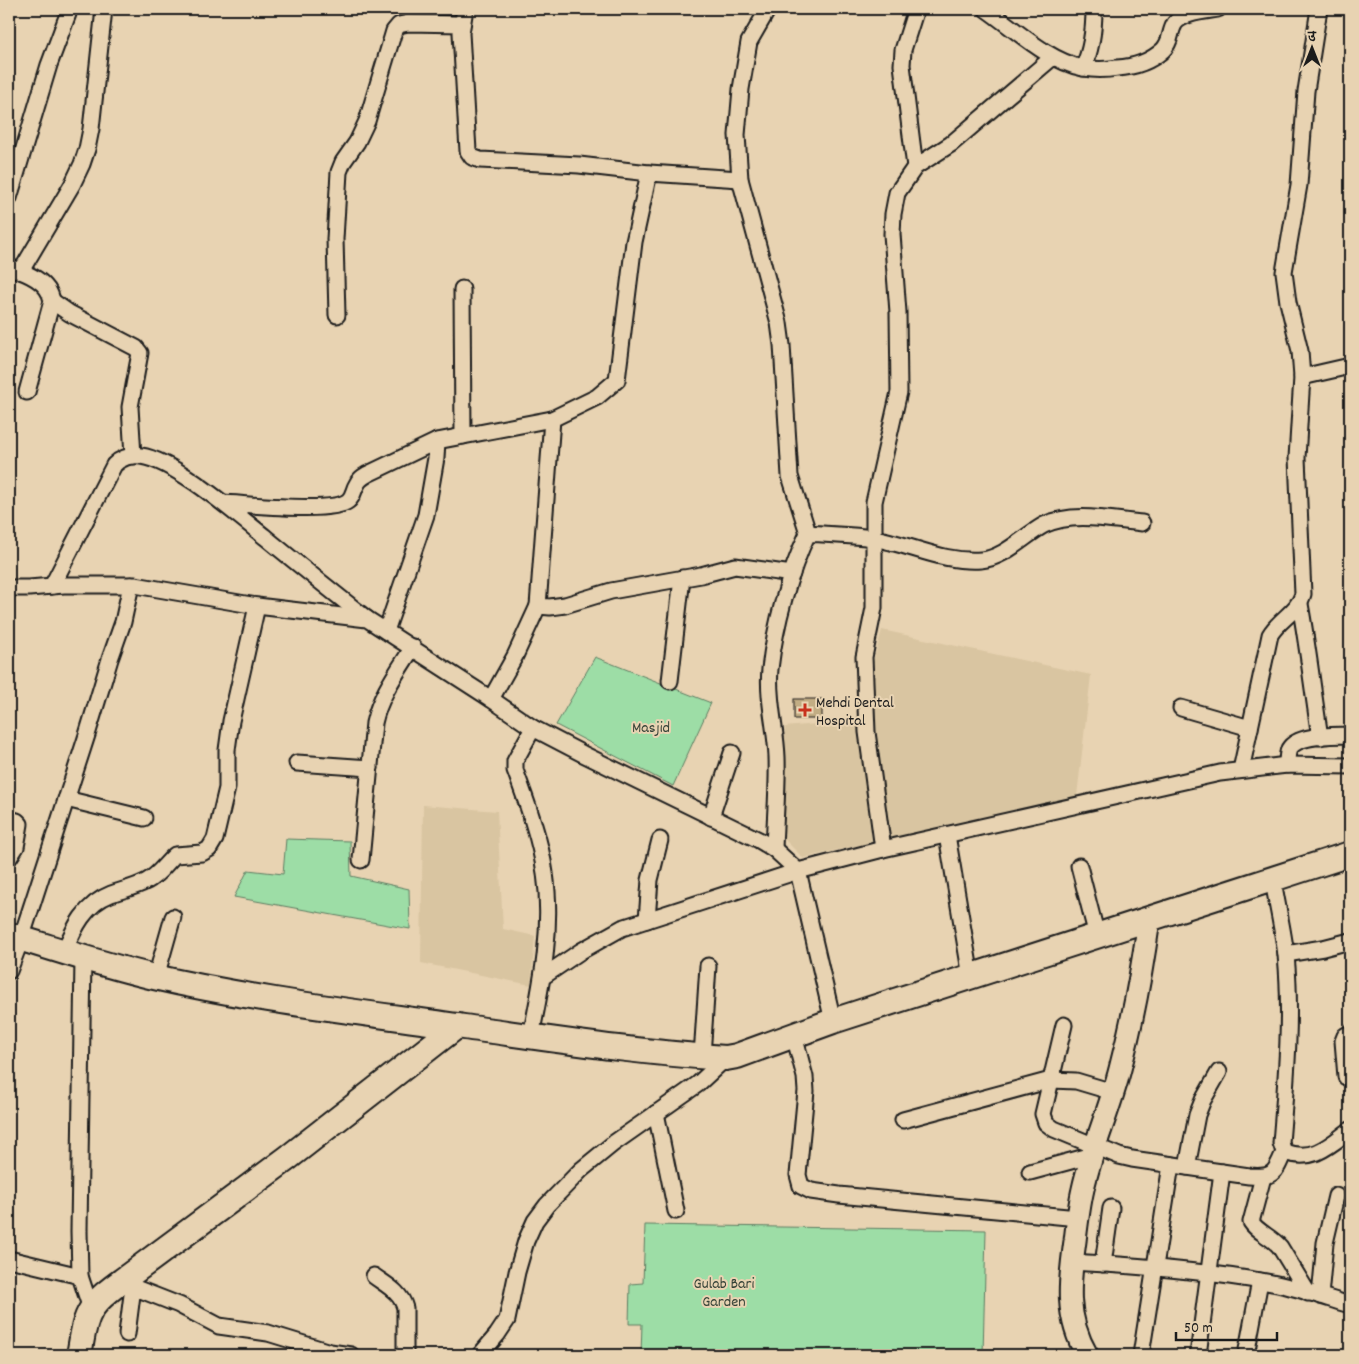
<svg xmlns="http://www.w3.org/2000/svg" width="1359" height="1364" font-family="Dekko,'Playpen Sans Deva',sans-serif">
	<rect width="100%" height="100%" fill="#e8d3b2"/>
	<filter id="ink" filterUnits="userSpaceOnUse"><feTurbulence type="fractalNoise" baseFrequency=".02" numOctaves="2"/><feDisplacementMap in="SourceGraphic" scale="10" xChannelSelector="R" yChannelSelector="G"/><feConvolveMatrix kernelMatrix="1 2 1 2 8 2 1 2 1" color-interpolation-filters="sRGB"/></filter>
	<g filter="url(#ink)">
		<g fill="#d9c5a1">
			<polygon points="882,630 1091,675 1077,796 803,858 783,838 785,727 857,720"/>
			<polygon points="423,805 497,811 503,929 535,936 531,985 421,963"/>
		</g>
		<g fill="#9ddda6" stroke="#5c7c61">
			<polygon points="595,657 711,703 673,786 556,725"/>
			<polygon points="286,839 350,841 351,876 409,889 410,929 234,897 248,870 283,874"/>
			<polygon points="645,1225 986,1230 983,1355 641,1355 642,1324 629,1324 630,1284 643,1283"/>
		</g>
		<rect fill="#c2ad84" stroke="#1c1c1c" x="794" y="699" width="28" height="20"/>
		<g fill="none" stroke-linecap="round" stroke-linejoin="round">
			<g stroke="#1c1c1c" stroke-width="19">
				<g id="street">
					<polyline points="465,9 461,33 468,151 472,157 480,160 579,165 649,173"/>
					<polyline points="768,9 749,42 741,89 737,135 740,179 779,323 782,345 790,476 808,533"/>
					<path d="M 986,9 C 1015,29 1048,61 1083,68 C 1094,70 1106,70 1117,68 C 1134,67 1150,62 1163,50 C 1172,41 1169,32 1175,23 C 1183,12 1206,11 1218,9"/>
					<path d="M 1083,68 C 1092,49 1094,30 1094,9"/>
					<polyline points="915,167 902,65 903,50 916,9"/>
					<polyline points="740,179 649,173 634,242 617,380 597,397 552,419 538,606 550,607 565,605 611,591 701,575 735,566 792,574"/>
					<polyline points="9,198 49,65 68,14"/>
					<path d="M 9,267 C 27,273 49,281 52,301 L 27,392"/>
					<polyline points="21,271 72,185 82,164 87,149 91,129 104,9"/>
					<polyline points="462,289 463,436"/>
					<polyline points="52,301 69,313 136,348 140,353 130,407 133,456"/>
					<polyline points="337,315 335,239 339,172 343,162 357,142 367,121 394,31 399,25 408,23 462,24"/>
					<polyline points="1302,377 1300,351 1288,302 1284,272 1299,185 1306,91 1319,9"/>
					<path d="M 223,503 C 247,504 332,514 348,501 C 354,496 353,490 357,484 C 359,479 363,477 368,474 L 437,441 L 552,419"/>
					<path d="M 52,586 L 114,465 C 122,457 130,455 141,456 C 176,461 237,515 265,537 C 299,565 333,592 367,619"/>
					<polyline points="9,588 29,588 64,585 135,585 257,606 367,619 491,699 533,728 583,754 759,840 774,849 798,871 883,849 1220,773 1287,765 1350,766"/>
					<path d="M 1300,604 C 1308,648 1313,692 1320,737"/>
					<polyline points="386,631 426,515 436,458 437,441"/>
					<polyline points="670,681 682,578"/>
					<polyline points="491,699 515,656 538,606"/>
					<polyline points="1181,708 1250,728"/>
					<polyline points="297,763 370,768"/>
					<path d="M 1287,765 C 1287,760 1287,754 1289,749 C 1298,734 1334,736 1350,735"/>
					<path d="M 1241,770 L 1270,635 C 1279,619 1298,612 1303,594 L 1297,458 L 1302,377 L 1350,366"/>
					<polyline points="66,799 144,818"/>
					<polyline points="711,817 732,753"/>
					<polyline points="9,819 17,821 20,824 16,847 9,858"/>
					<polyline points="947,835 971,977"/>
					<path d="M 774,849 C 775,818 778,787 777,757 C 776,728 767,698 770,669 C 775,625 789,573 808,533 C 830,535 852,535 873,538 C 910,544 943,563 981,560 C 1004,558 1024,536 1044,525 C 1073,511 1111,520 1142,523"/>
					<polyline points="883,849 867,732 864,657 874,608 874,502 899,392 898,312 892,234 893,214 897,193 915,167 951,144 1053,57"/>
					<path d="M 361,860 L 374,723 C 380,695 398,671 413,647"/>
					<polyline points="1079,866 1097,936"/>
					<path d="M 1273,880 C 1277,905 1283,930 1286,955 C 1292,1017 1286,1081 1281,1143 L 1284,1152 C 1313,1162 1328,1147 1350,1130"/>
					<polyline points="647,920 650,880 660,840"/>
					<path d="M 64,952 C 74,928 85,904 111,894 C 122,890 136,887 147,881 C 159,875 165,864 175,855 L 202,853 L 209,849 L 215,839 L 227,788 L 227,750 L 231,721 L 257,606"/>
					<polyline points="1286,954 1323,948 1350,941"/>
					<polyline points="83,958 79,1231 80,1276 91,1309"/>
					<polyline points="9,971 21,939 87,735 110,659 123,622 131,585"/>
					<polyline points="544,976 581,951 622,928 798,871 833,1021"/>
					<polyline points="156,977 173,917"/>
					<path d="M 1064,1025 L 1043,1114 L 1046,1123 L 1054,1129 L 1119,1156 L 1132,1159 L 1249,1176 C 1274,1178 1275,1173 1284,1152"/>
					<polyline points="794,1035 805,1077 806,1091 798,1175 801,1186 811,1191 839,1195 1078,1218"/>
					<path d="M 531,1036 C 542,982 553,928 545,873 C 540,838 527,803 515,770 L 515,761 L 533,728"/>
					<polyline points="702,1056 708,966"/>
					<polyline points="1346,1077 1343,1041 1345,1036 1350,1033"/>
					<polyline points="656,1113 676,1211"/>
					<polyline points="903,1120 1051,1080 1076,1081 1113,1092"/>
					<polyline points="1187,1167 1197,1115 1203,1100 1219,1072"/>
					<polyline points="1030,1172 1093,1155"/>
					<path d="M 1263,1177 L 1251,1222 C 1257,1232 1272,1237 1280,1247 L 1308,1293"/>
					<polyline points="9,1259 80,1276"/>
					<path d="M 1072,1262 C 1140,1266 1210,1271 1277,1284 C 1301,1289 1326,1298 1350,1305"/>
					<polyline points="1103,1264 1111,1208"/>
					<path d="M 374,1276 C 386,1285 401,1292 405,1308 L 405,1355"/>
					<polyline points="123,1280 133,1287 179,1305 219,1326 268,1333 330,1352 351,1355"/>
					<polyline points="1320,1296 1325,1243 1336,1196"/>
					<polyline points="127,1334 133,1287"/>
					<polyline points="480,1355 497,1335 507,1320 517,1272 526,1241 535,1221 547,1205 581,1170 614,1143 698,1084 726,1058"/>
					<polyline points="1141,1355 1171,1165"/>
					<polyline points="1198,1355 1222,1172"/>
					<polyline points="1246,1355 1260,1281"/>
				</g>
			</g>
			<g stroke="#1c1c1c" stroke-width="25">
				<path id="secondary" d="M 1087,1355 C 1065,1317 1069,1283 1075,1241 C 1077,1224 1079,1206 1083,1189 C 1092,1148 1110,1109 1120,1069 C 1133,1020 1142,970 1149,920"/>
			</g>
			<g stroke="#1c1c1c" stroke-width="28">
				<g id="primary">
					<path d="M 9,935 C 56,949 103,965 150,976 C 253,1000 359,1012 464,1027 C 551,1039 639,1053 726,1058 L 737,1056 L 833,1021 L 1350,854"/>
					<path d="M 79,1355 C 82,1341 83,1322 91,1310 C 98,1298 112,1288 123,1280 L 289,1157 L 457,1026"/>
				</g>
			</g>
			<use href="#street" stroke="#e8d3b2" stroke-width="15"/>
			<use href="#secondary" stroke="#e8d3b2" stroke-width="21"/>
			<use href="#primary" stroke="#e8d3b2" stroke-width="24"/>
		</g>
	</g>
	<path fill="#c8321e" stroke="#e8d3b2" stroke-width="2" d="M802.5 702.5h5v5h5v5h-5v5h-5v-5h-5v-5h5z"/>
	<g text-anchor="middle" stroke-width="4" stroke-linejoin="round" paint-order="stroke">
		<g font-size="16" fill="#1c1c1c" stroke="#e8d3b2" text-anchor="start">
			<text x="816" y="707">Mehdi Dental<tspan x="816" dy="18">Hospital</tspan></text>
		</g>
		<g font-size="16" fill="#364338" stroke="#e8d3b2">
			<text x="651" y="732">Masjid</text>
			<text x="724" y="1288">Gulab Bari<tspan x="724" dy="18">Garden</tspan></text>
		</g>
	</g>
	<rect width="1359" height="1364" fill="none" stroke="#e8d3b2" stroke-width="30"/>
	<rect x="15" y="15" width="1329" height="1334" fill="none" stroke="#1c1c1c" stroke-width="2" filter="url(#ink)"/>
	<g transform="translate(1312 48)" stroke="#e8d3b2" stroke-width="4" paint-order="stroke">
	<path d="M0-4L9 19L0 12L-9 19Z" fill="#1c1c1c"/>
	<text y="-8" font-size="14" font-weight="bold" text-anchor="middle" fill="#1c1c1c">उ</text>
	</g>
	<path d="M1176 1332v8h101v-8" fill="none" stroke="#1c1c1c" stroke-width="2.5"/>
	<text x="1184" y="1332" font-size="15" fill="#1c1c1c" stroke="#e8d3b2" stroke-width="4" paint-order="stroke">50 m</text>
</svg>
